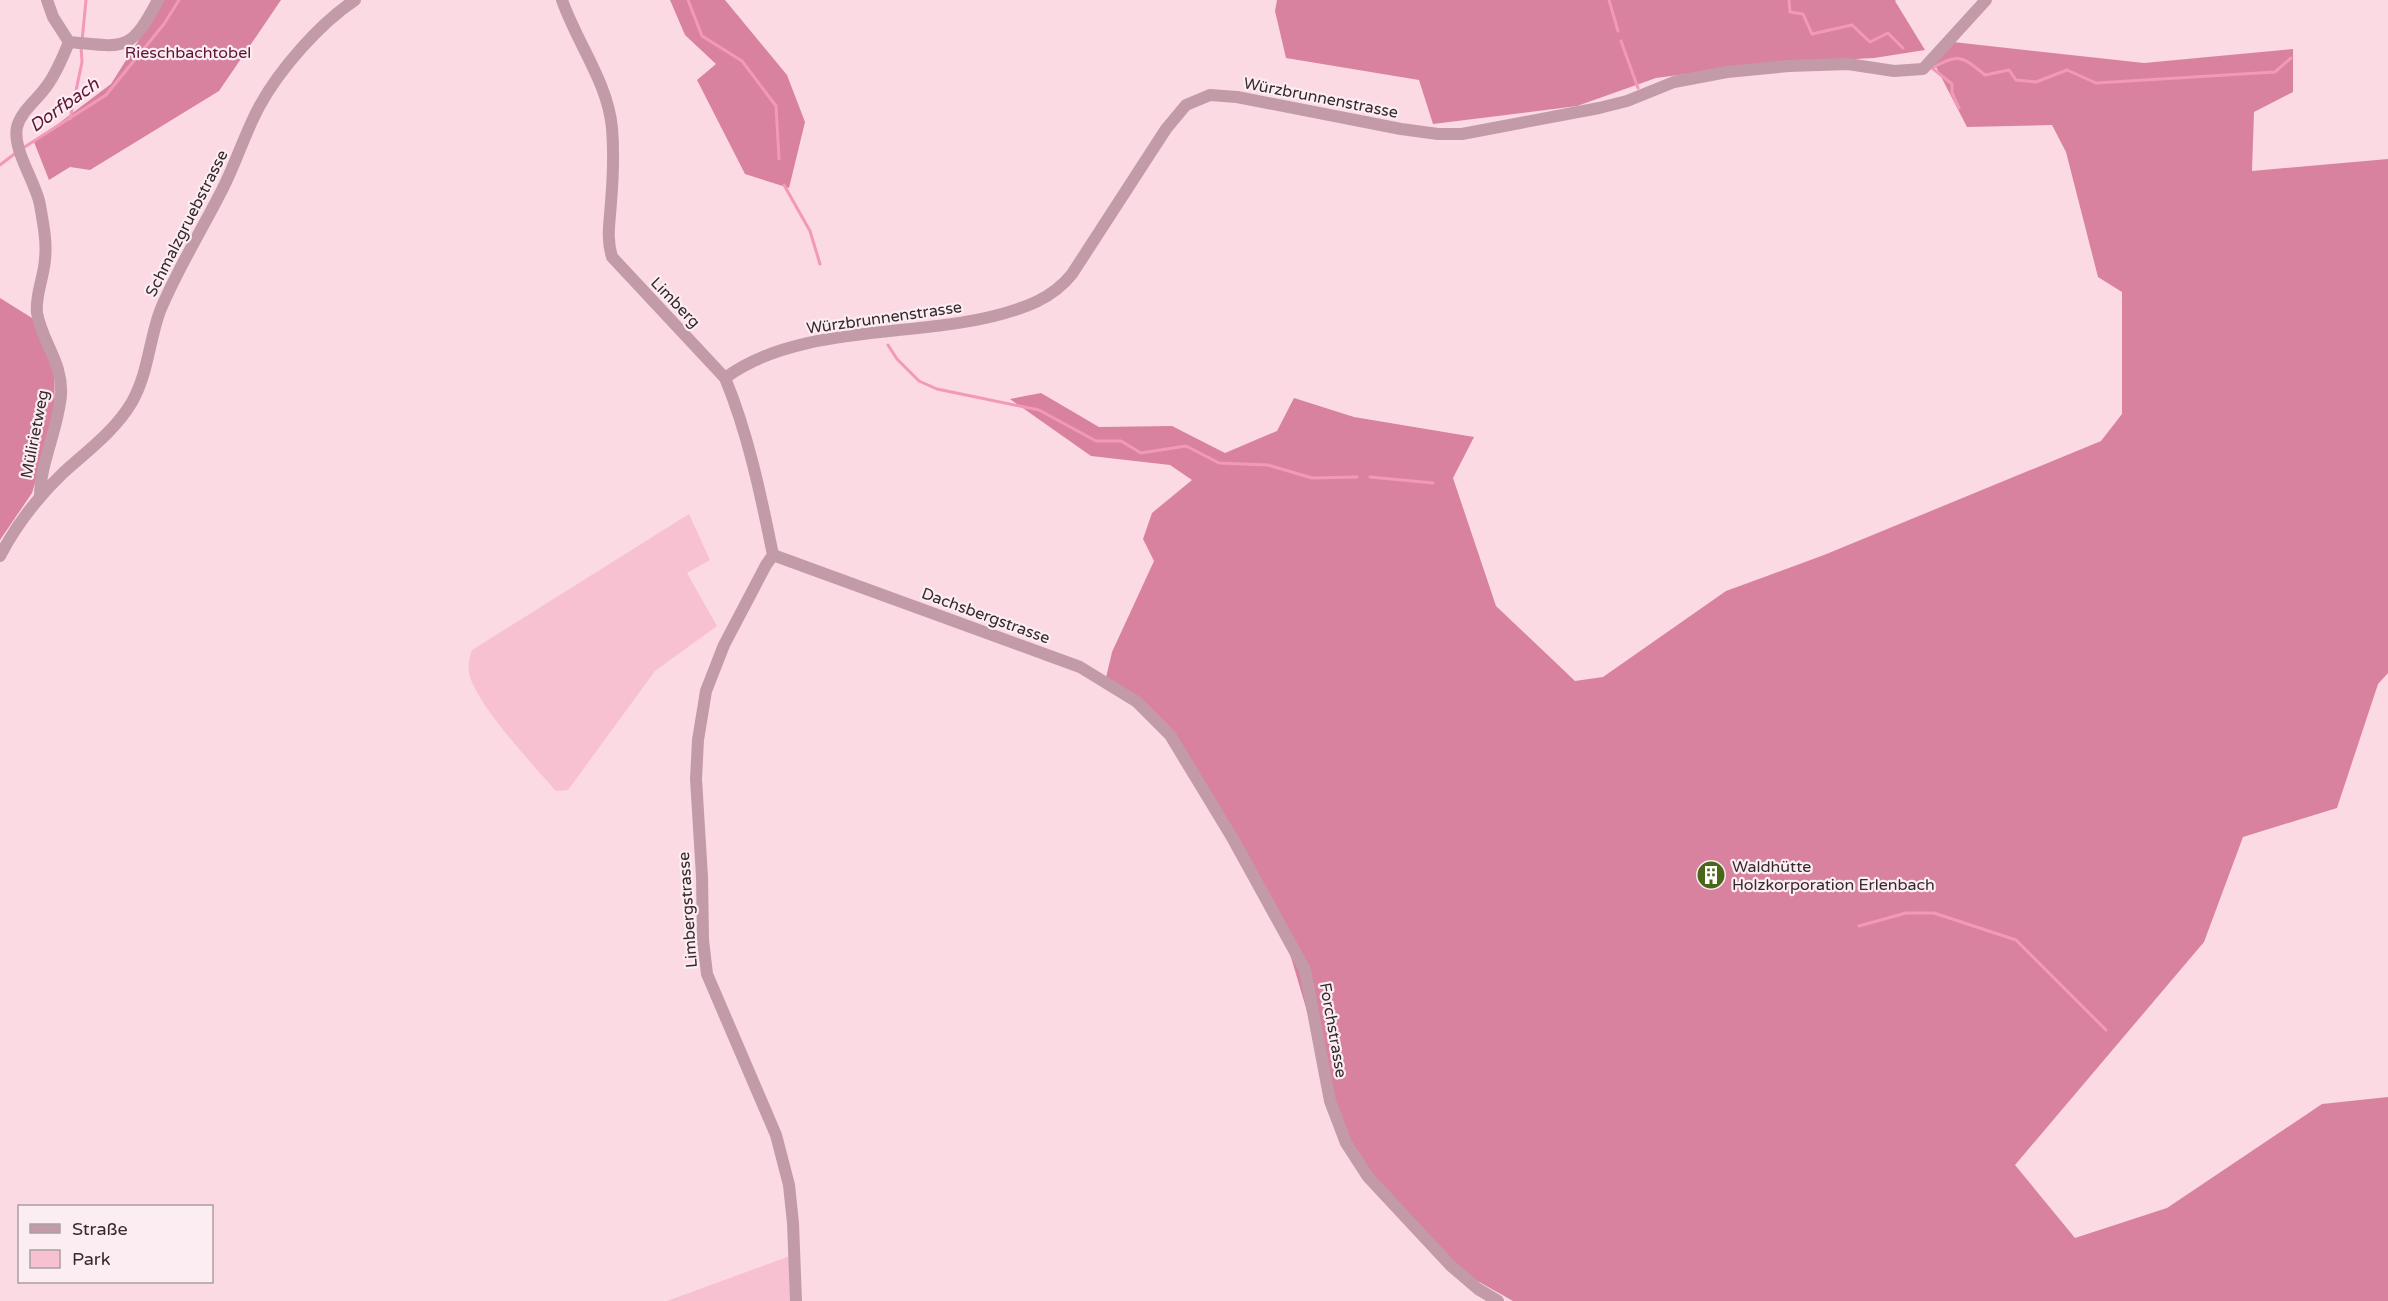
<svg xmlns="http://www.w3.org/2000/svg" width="2388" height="1301" font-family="'Varela Round',sans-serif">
	<rect width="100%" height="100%" fill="#fbdae4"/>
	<g fill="#f8c1d2">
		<path d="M 689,514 L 710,560 L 687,573 L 717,626 L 655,671 L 568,790 L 556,791 C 534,766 475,703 469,673 C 468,665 469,658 472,650 Z"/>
		<polygon points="790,1256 792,1301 667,1301"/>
	</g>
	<g fill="#d882a0">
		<polygon points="164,0 281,0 219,91 90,170 70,167 49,180 34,142 111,84"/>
		<polygon points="670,0 725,0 787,75 805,122 789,188 745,174 697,80 716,64 685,35"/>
		<polygon points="1277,0 1896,0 1895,1 1925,50 1874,58 1762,64 1656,78 1577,106 1433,124 1419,80 1286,58 1275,11"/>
		<polygon points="1953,42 2144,63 2293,49 2293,92 2254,112 2252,171 2388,159 2388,673 2378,684 2337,808 2243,837 2204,942 2015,1165 2075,1238 2167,1208 2322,1104 2388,1097 2388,1301 1513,1301 1451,1266 1346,1143 1285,937 1170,735 1105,682 1112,652 1154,561 1143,539 1152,513 1192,480 1170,465 1091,456 1010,399 1041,393 1099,427 1172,426 1225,453 1277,431 1294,398 1354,417 1474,437 1453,478 1496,606 1575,681 1603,677 1726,591 1824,555 2101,441 2122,414 2122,292 2098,277 2066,152 2052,125 1967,127 1934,63"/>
		<polygon points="0,298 32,318 54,359 55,416 32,493 0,540"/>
	</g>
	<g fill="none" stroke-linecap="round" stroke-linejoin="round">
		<g stroke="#f299b8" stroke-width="3">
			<polyline points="688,0 702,36 742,61 776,106 779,159"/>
			<polyline points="1609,0 1618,31"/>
			<polyline points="1789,0 1790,12 1803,14 1812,34 1852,25 1870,42 1888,33 1903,48"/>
			<polyline points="82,41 86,0"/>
			<polyline points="1621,41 1638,88"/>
			<path d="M 1959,108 L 1952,93 L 1952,84 L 1932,68 C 1959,53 1962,56 1985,75 L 2009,70 L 2016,80 L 2036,82 L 2067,70 L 2096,83 L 2275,72 L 2291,58"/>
			<polyline points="70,119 82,62 81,47"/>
			<polyline points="23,148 106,95 164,24 179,0"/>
			<polyline points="0,165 17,152"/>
			<polyline points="784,185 810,231 820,264"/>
			<polyline points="888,345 897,359 919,381 937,389 1039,410 1096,441 1121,441 1141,453 1186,446 1219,463 1268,465 1312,478 1357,477"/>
			<polyline points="1370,477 1433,483"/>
			<polyline points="1859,926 1906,913 1934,913 2016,940 2106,1030"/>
		</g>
		<g stroke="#c39ba8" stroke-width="12">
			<path d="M 47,0 L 53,17 L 69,42 C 125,47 130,53 158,0"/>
			<path d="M 562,0 C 577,43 608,83 612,128 C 614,152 613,178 611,202 C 610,221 606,238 612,257 L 725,378 C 748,433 761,496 773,555 L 766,565 L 724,645 L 706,691 L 698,740 L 696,779 L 702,877 L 703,940 L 707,974 L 776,1135 L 789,1185 L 793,1223 L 796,1301"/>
			<path d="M 725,378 C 796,325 910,337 994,316 C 1025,308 1052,299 1072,274 L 1166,129 L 1186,105 L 1210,95 L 1237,97 L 1401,129 L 1438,134 L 1462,134 L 1599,108 L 1627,101 L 1674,82 L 1727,72 L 1789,66 L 1848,64 L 1894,71 L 1923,69 L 1986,0"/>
			<path d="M 40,497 C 40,463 58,430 61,395 C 63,362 42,342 37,313 C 35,295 44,277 45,259 C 47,241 43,223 40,205 C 36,182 12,150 17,127 C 21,111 37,100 46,87 C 56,74 63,57 69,42"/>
			<polyline points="773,555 1080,667 1137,702 1170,735 1233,839 1305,970 1330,1101 1346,1143 1368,1177 1451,1266 1478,1289 1498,1301"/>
			<path d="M 0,556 C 16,525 38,497 63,473 C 87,451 115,431 132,402 C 148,374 149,341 160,311 C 177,270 200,233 220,194 C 235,166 244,135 259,107 C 279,70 319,24 355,0"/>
		</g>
	</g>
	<defs>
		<g id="building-disc" transform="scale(1.5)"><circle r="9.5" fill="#4b6618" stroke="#fbedf1"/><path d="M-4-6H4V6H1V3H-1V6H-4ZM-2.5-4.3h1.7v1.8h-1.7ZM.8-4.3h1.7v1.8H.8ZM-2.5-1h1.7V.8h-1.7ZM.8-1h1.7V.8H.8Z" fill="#fff"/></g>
	</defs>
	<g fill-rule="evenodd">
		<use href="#building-disc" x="1711" y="875"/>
	</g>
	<g text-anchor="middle" stroke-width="4.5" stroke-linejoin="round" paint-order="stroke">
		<g font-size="16" fill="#5f1235" stroke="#fbedf1">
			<text x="188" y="58">Rieschbachtobel</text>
		</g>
		<g font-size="16" fill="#35292d" stroke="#fbedf1">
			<text transform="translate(1321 97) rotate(11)" y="6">Würzbrunnenstrasse</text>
			<text transform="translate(186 223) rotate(-63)" y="6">Schmalzgruebstrasse</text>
			<text transform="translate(676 302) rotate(46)" y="6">Limberg</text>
			<text transform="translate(884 317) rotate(-8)" y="6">Würzbrunnenstrasse</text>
			<text transform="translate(34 434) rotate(-79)" y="6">Mülirietweg</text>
			<text transform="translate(986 615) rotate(20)" y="6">Dachsbergstrasse</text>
			<text transform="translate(687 910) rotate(-94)" y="6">Limbergstrasse</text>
			<text transform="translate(1334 1030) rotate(80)" y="6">Forchstrasse</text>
		</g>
		<g font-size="16" fill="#35292d" stroke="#fbedf1" text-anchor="start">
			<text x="1732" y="872">Waldhütte<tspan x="1732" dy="18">Holzkorporation Erlenbach</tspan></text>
		</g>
		<g font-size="18" font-style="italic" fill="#621538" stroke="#fbedf1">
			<text transform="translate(64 105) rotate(-35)" y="6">Dorfbach</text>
		</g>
	</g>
	<rect x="18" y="1205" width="195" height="78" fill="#fbedf1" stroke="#ac9fa3" stroke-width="1.5"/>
	<rect x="30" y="1224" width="30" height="9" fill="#c39ba8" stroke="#ac9fa3" stroke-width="1.5"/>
	<text x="72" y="1235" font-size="18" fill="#35292d">Straße</text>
	<rect x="30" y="1250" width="30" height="18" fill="#f8c1d2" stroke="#ac9fa3" stroke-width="1.5"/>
	<text x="72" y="1265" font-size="18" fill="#35292d">Park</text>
</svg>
